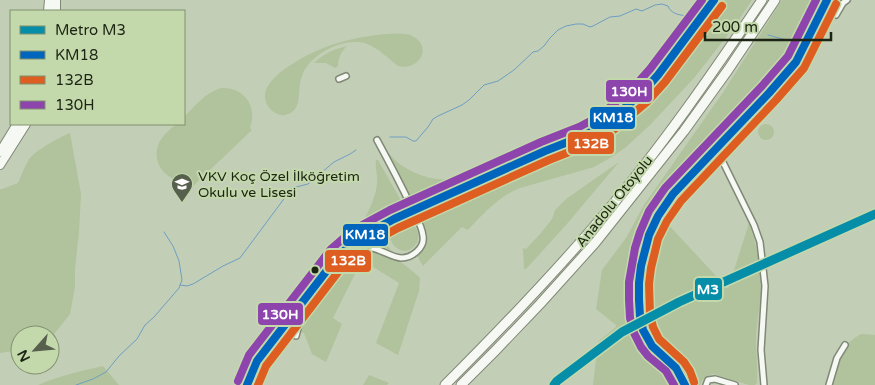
<svg xmlns="http://www.w3.org/2000/svg" width="875" height="385" font-family="'Varela Round',sans-serif">
	<rect width="100%" height="100%" fill="#c3ceb6"/>
	<g fill="#b0c39c">
		<path d="M 725,0 L 752,0 L 734,27 L 694,78 L 650,125 L 625,148 L 610,158 L 594,167 L 520,188 C 498,197 483,214 468,230 L 462,227 L 423,266 L 417,256 L 422,249 L 427,238 L 419,216 L 590,141 L 627,115 L 662,81 Z"/>
		<polygon points="782,0 820,0 801,40 784,70 665,195 648,224 639,257 635,294 637,329 647,346 666,364 677,379 678,385 593,385 598,342 617,326 596,309 602,270 626,238 644,205 724,91"/>
		<path d="M 387,34 C 395,34 407,32 414,37 C 432,47 420,71 398,66 C 389,59 378,48 367,44 C 346,36 312,53 303,73 C 302,77 300,80 300,84 C 298,96 301,112 285,115 C 280,116 275,113 271,110 C 252,90 282,70 297,61 C 326,44 353,37 387,34 Z"/>
		<path d="M 347,46 C 341,52 338,58 338,66 L 335,68 L 326,63 L 314,63 C 323,54 334,49 347,46 Z"/>
		<path d="M 221,88 C 244,87 258,106 250,128 L 252,130 L 192,187 L 187,182 C 166,182 149,161 160,141 C 164,134 171,129 176,124 L 184,124 L 184,117 C 195,106 206,92 221,88 Z"/>
		<circle cx="766" cy="132" r="8"/>
		<path d="M 70,133 L 81,194 L 79,232 L 75,269 L 75,287 L 70,314 L 50,339 L 50,335 L 20,335 L 20,350 L 0,353 L 0,189 L 2,189 L 18,183 C 22,174 25,165 30,158 C 36,150 60,137 70,133 Z"/>
		<path d="M 386,151 C 391,155 395,161 401,165 C 421,179 442,181 466,180 L 469,182 L 413,204 L 386,153 Z"/>
		<path d="M 376,160 L 378,160 L 404,206 L 355,235 C 364,220 375,202 377,184 C 378,176 375,168 376,160 Z"/>
		<polygon points="619,162 566,225 526,269 524,269 523,248 526,249 541,233 552,219 555,210 566,199"/>
		<path d="M 411,219 C 413,224 417,229 418,233 C 419,237 418,242 415,245 C 403,262 379,238 396,225 C 400,222 406,221 411,219 Z"/>
		<path d="M 664,220 L 728,289 L 749,223 C 757,244 761,269 761,291 C 760,308 756,324 756,341 C 756,355 758,369 757,383 L 755,385 L 749,385 L 713,374 C 706,376 703,378 700,385 L 692,385 C 686,362 669,349 654,332 C 637,302 650,249 664,220 Z"/>
		<path d="M 385,230 C 386,241 386,246 394,253 L 367,245 L 360,247 Z"/>
		<path d="M 372,251 C 391,254 407,265 420,278 L 419,291 L 398,355 L 376,343 L 399,283 L 362,260 L 333,318 L 342,324 L 326,362 L 312,354 L 304,333 L 300,332 L 307,314 L 347,271 L 358,257 Z"/>
		<path d="M 861,334 L 875,335 L 875,385 L 831,385 C 837,364 840,345 861,334 Z"/>
		<path d="M 103,366 L 119,385 L 38,385 C 59,376 81,371 103,366 Z"/>
		<polygon points="369,375 389,383 387,385 363,385"/>
	</g>
	<g fill="none" stroke-linecap="round" stroke-linejoin="round">
		<g stroke="#6e9ec1" stroke-width="1">
			<polyline points="687,15 698,7 703,0"/>
			<path d="M 713,21 C 721,24 723,22 729,24"/>
			<polyline points="768,35 790,41"/>
			<path d="M 390,137 L 406,137 L 413,141 L 416,141 L 428,127 L 433,119 L 438,116 L 462,105 L 469,100 L 484,85 L 498,81 L 514,70 L 533,52 L 538,51 L 544,46 L 550,38 L 558,30 L 566,26 L 576,24 L 583,24 L 590,27 L 593,26 L 610,17 L 620,16 L 636,9 L 642,11 L 655,5 L 662,4 L 668,6 C 671,14 679,15 688,16"/>
			<polyline points="180,285 187,286 193,284 223,266 240,258 292,188 308,184 334,162 350,154 356,150"/>
			<polyline points="76,385 93,379 106,372 119,356 137,339 145,325 154,317 179,288 182,280 179,261 173,246 164,232"/>
		</g>
		<g stroke="#808876" stroke-width="8">
			<g id="street">
				<polyline points="836,15 843,3 847,0"/>
				<polyline points="339,79 346,76"/>
				<polyline points="716,148 754,225 760,242 765,286 761,350 764,385"/>
				<path d="M 296,336 L 301,317 L 332,276 L 359,251 L 368,247 L 372,248 C 382,250 391,257 401,258 C 412,258 425,248 423,236 C 422,226 416,217 412,208 C 401,185 389,162 377,140"/>
				<polyline points="706,385 708,380 715,379 735,385"/>
				<polyline points="829,385 837,358 845,345"/>
			</g>
		</g>
		<g stroke="#808876" stroke-width="10">
			<g id="primary">
				<polyline points="48,11 49,0"/>
				<polyline points="56,11 56,0"/>
				<polyline points="0,152 17,124"/>
				<polyline points="0,165 26,124"/>
				<polyline points="433,201 545,151 583,136 604,125 641,94 658,75 714,0"/>
				<polyline points="247,385 257,361 338,256 359,238 374,229 394,219"/>
				<path d="M 685,385 C 683,379 680,373 676,368 C 668,358 656,352 649,342 C 630,314 640,252 654,223 C 659,213 666,203 673,194 L 769,93 L 796,62 L 814,27 L 827,0"/>
			</g>
		</g>
		<g stroke="#808876" stroke-width="11">
			<g id="highway">
				<path d="M 445,385 C 500,330 553,275 603,216 C 661,148 712,74 762,0"/>
				<polyline points="461,385 495,351 540,304 595,243 684,131 728,70 775,0"/>
			</g>
		</g>
		<use href="#street" stroke="#f6f8f4" stroke-width="5"/>
		<use href="#primary" stroke="#f6f8f4" stroke-width="8"/>
		<use href="#highway" stroke="#f6f8f4" stroke-width="9"/>
		<g stroke="#808876" stroke-width="10" stroke-linecap="butt">
			<polyline id="primary-bridge" points="394,219 433,201"/>
		</g>
		<use href="#primary-bridge" stroke="#f6f8f4" stroke-width="8"/>
		<g stroke="#c3d9ac" stroke-width="11">
			<g id="bus-1">
				<polyline points="247,385 257,361 338,256 359,238 394,219 545,151 583,136 604,125 641,94 658,75 714,0"/>
				<polyline points="685,385 676,368 652,346 643,330 640,316 639,300 639,283 641,266 649,235 658,216 673,194 769,93 796,62 827,0"/>
			</g>
		</g>
		<g stroke="#c3d9ac" stroke-width="11">
			<g id="bus-2">
				<polyline points="694,382 690,371 684,362 659,339 653,327 650,314 649,284 651,268 658,239 667,221 681,201 776,100 804,68 836,4"/>
				<polyline points="258,385 266,366 345,263 365,246 398,228 549,160 587,145 610,133 647,102 665,82 722,6"/>
			</g>
		</g>
		<g stroke="#c3d9ac" stroke-width="11">
			<g id="bus-3">
				<polyline points="238,381 249,355 331,249 353,230 390,210 541,142 579,127 598,117 634,87 650,69 702,0"/>
				<polyline points="674,385 666,371 648,356 641,347 634,333 630,318 629,300 629,282 635,248 640,232 649,211 665,188 762,86 788,56 816,0"/>
			</g>
		</g>
		<use href="#bus-1" stroke="#0065bd" stroke-width="8"/>
		<use href="#bus-2" stroke="#dd5e20" stroke-width="8"/>
		<use href="#bus-3" stroke="#8e44ad" stroke-width="8"/>
		<g stroke="#c3d9ac" stroke-width="12">
			<polyline id="metro-1" points="554,385 557,381 622,332 679,302 875,214"/>
		</g>
		<use href="#metro-1" stroke="#068ea9" stroke-width="9"/>
	</g>
	<defs>
		<g id="school-pin" transform="scale(1.125)"><path d="M0 17L-7.5 6A9.5 9.5 0 1 1 7.5 6Z" fill="#56604c" stroke="#c3d9ac"/><path d="M0-5L7-2L0 1L-7-2ZM-4 1L0 2.5L4 1V4Q0 6-4 4Z" fill="#fff"/></g>
	</defs>
	<g fill-rule="evenodd">
		<use href="#school-pin" x="182" y="184"/>
	</g>
	<circle fill="#1c2413" stroke="#c3d9ac" stroke-width="2" cx="315" cy="270" r="4.5"/>
	<g text-anchor="middle" stroke-width="4" stroke-linejoin="round" paint-order="stroke">
		<g font-size="14" fill="#1c2413" stroke="#c3d9ac" text-anchor="start">
			<text x="198" y="181">VKV Koç Özel İlköğretim<tspan x="198" dy="16">Okulu ve Lisesi</tspan></text>
		</g>
		<g font-size="14" fill="#1c2413" stroke="#c3d9ac">
			<text transform="translate(614 201) rotate(-51)" y="5">Anadolu Otoyolu</text>
		</g>
	</g>
	<g stroke="#c3d9ac" stroke-width="2">
		<rect x="605" y="79" width="48" height="24" rx="5" fill="#8e44ad"/>
		<rect x="589" y="106" width="47" height="24" rx="5" fill="#0065bd"/>
		<rect x="567" y="131" width="48" height="24" rx="5" fill="#dd5e20"/>
		<rect x="342" y="223" width="47" height="24" rx="5" fill="#0065bd"/>
		<rect x="324" y="249" width="48" height="24" rx="5" fill="#dd5e20"/>
		<rect x="694" y="277" width="29" height="24" rx="5" fill="#068ea9"/>
		<rect x="257" y="302" width="47" height="24" rx="5" fill="#8e44ad"/>
	</g>
	<g font-size="14" text-anchor="middle" font-weight="bold" fill="#fff">
		<text x="629" y="96">130H</text>
		<text x="613" y="122">KM18</text>
		<text x="591" y="148">132B</text>
		<text x="365" y="239">KM18</text>
		<text x="348" y="265">132B</text>
		<text x="708" y="294">M3</text>
		<text x="280" y="319">130H</text>
	</g>
	<rect x="10" y="10" width="175" height="115" fill="#c3d9ac" stroke="#80916f"/>
	<rect x="20" y="26" width="25" height="8" fill="#068ea9" stroke="#80916f"/>
	<text x="55" y="35" font-size="15" fill="#1c2413">Metro M3</text>
	<rect x="20" y="51" width="25" height="8" fill="#0065bd" stroke="#80916f"/>
	<text x="55" y="60" font-size="15" fill="#1c2413">KM18</text>
	<rect x="20" y="76" width="25" height="8" fill="#dd5e20" stroke="#80916f"/>
	<text x="55" y="85" font-size="15" fill="#1c2413">132B</text>
	<rect x="20" y="101" width="25" height="8" fill="#8e44ad" stroke="#80916f"/>
	<text x="55" y="110" font-size="15" fill="#1c2413">130H</text>
	<g transform="translate(35 350) rotate(243)"><circle r="24" fill="#c3d9ac" stroke="#80916f"/>
	<path d="M0-4L9 19L0 12L-9 19Z" fill="#56604c"/>
	<text y="-8" font-size="14" font-weight="bold" text-anchor="middle" fill="#1c2413">N</text>
	</g>
	<path d="M705 32v8h126v-8" fill="none" stroke="#1c2413" stroke-width="2.5"/>
	<text x="712" y="32" font-size="15" fill="#1c2413" stroke="#c3d9ac" stroke-width="4" paint-order="stroke">200 m</text>
</svg>
